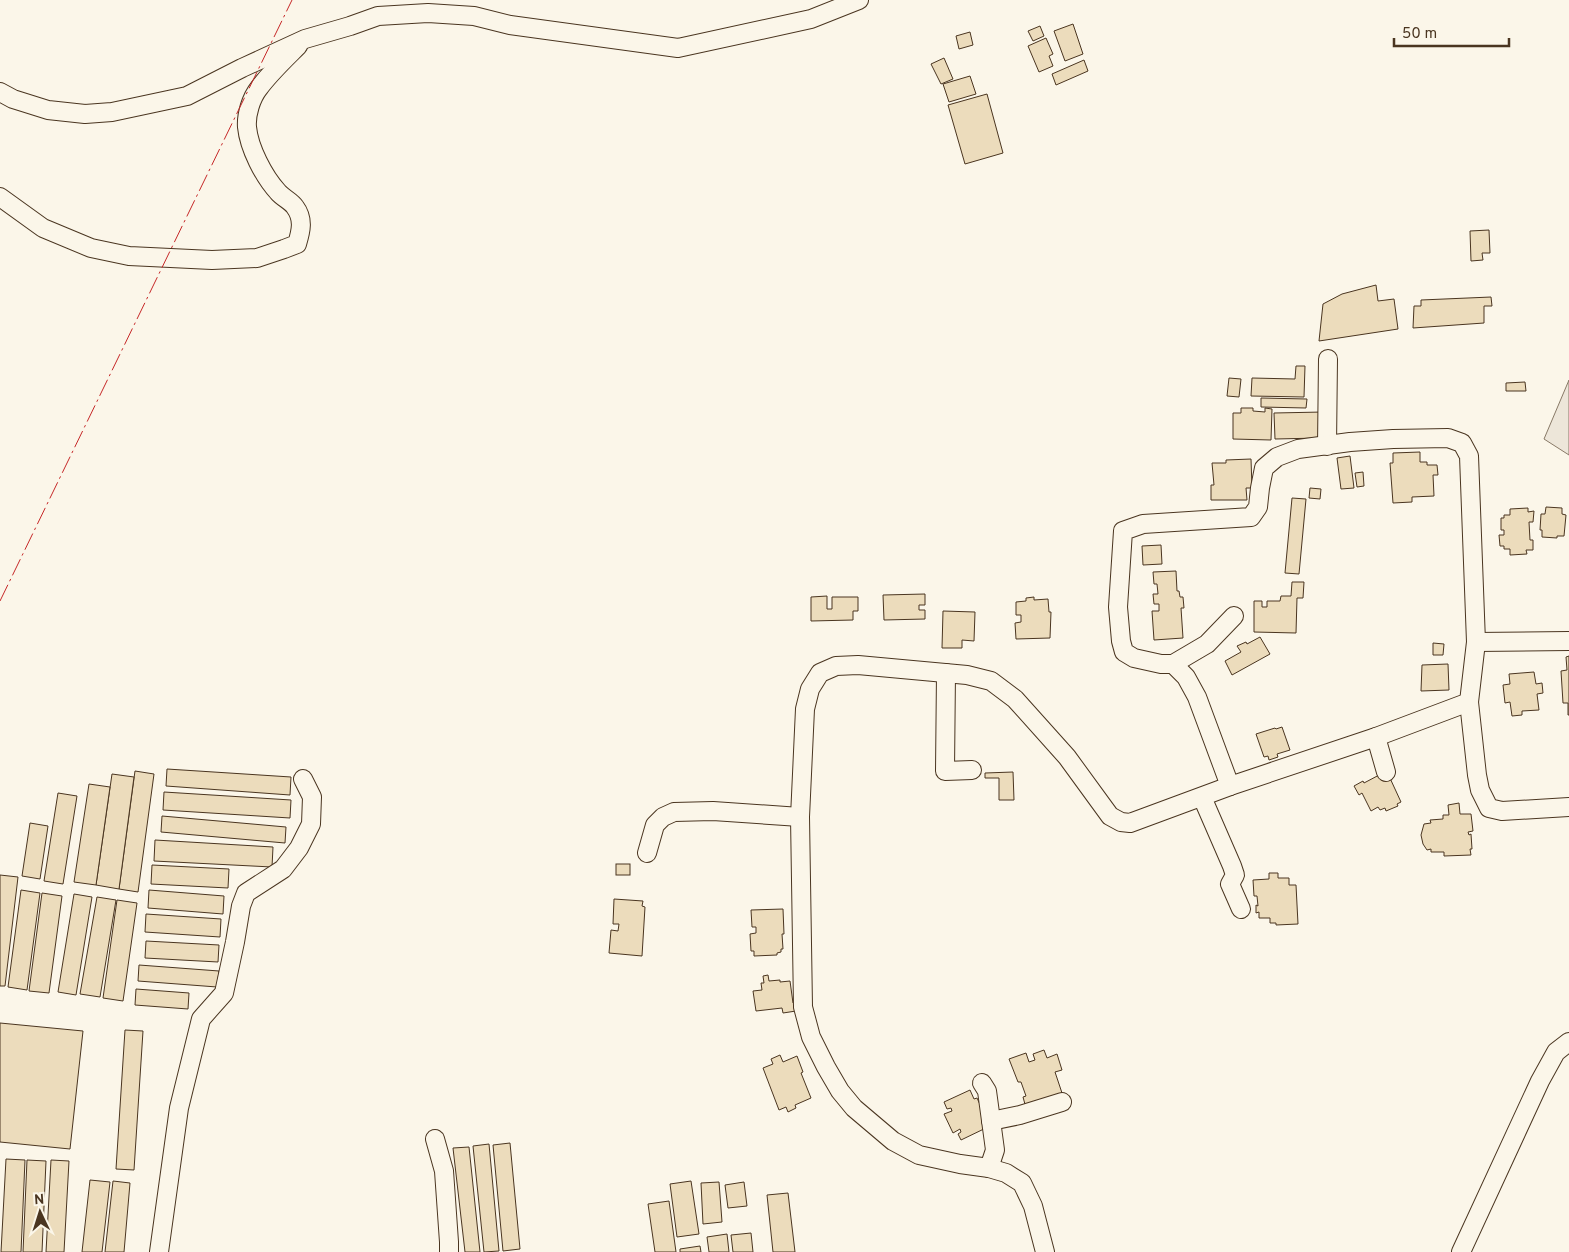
<svg xmlns="http://www.w3.org/2000/svg" width="1569" height="1252" font-family="Overpass,sans-serif">
	<rect width="100%" height="100%" fill="#fbf6e9"/>
	<polygon fill="#ede6d9" stroke="#887966" points="1569,380 1569,455 1544,439"/>
	<g fill="#ecdcbc" stroke="#4a3520">
		<polygon points="1073,24 1083,54 1065,61 1054,31"/>
		<polygon points="1040,26 1044,36 1033,41 1028,31"/>
		<polygon points="970,32 973,45 959,49 956,36"/>
		<polygon points="1046,38 1053,54 1049,56 1053,66 1039,72 1028,46"/>
		<polygon points="944,58 953,79 941,84 931,64"/>
		<polygon points="1084,60 1088,71 1056,85 1052,74"/>
		<polygon points="970,76 976,94 949,102 943,84"/>
		<polygon points="987,94 1003,153 965,164 948,105"/>
		<polygon points="1489,230 1490,253 1482,253 1483,260 1471,261 1470,231"/>
		<polygon points="1376,285 1378,301 1394,299 1398,329 1319,341 1323,304 1342,294"/>
		<polygon points="1491,297 1492,306 1484,306 1484,323 1413,328 1414,306 1421,306 1421,300"/>
		<polygon points="1296,366 1305,366 1304,397 1251,396 1252,378 1295,379"/>
		<polygon points="1229,378 1241,379 1239,397 1227,396"/>
		<polygon points="1525,382 1526,391 1506,391 1506,383"/>
		<polygon points="1261,398 1307,399 1306,408 1261,407"/>
		<polygon points="1241,408 1253,408 1253,411 1265,412 1265,408 1272,409 1271,440 1233,439 1233,413 1241,413"/>
		<polygon points="1323,412 1320,438 1275,439 1274,413"/>
		<polygon points="1420,452 1420,462 1427,462 1427,465 1437,465 1438,475 1433,475 1434,496 1412,497 1412,502 1393,503 1390,463 1393,463 1393,453"/>
		<polygon points="1350,456 1354,488 1341,489 1337,458"/>
		<polygon points="1251,459 1252,488 1246,488 1247,500 1211,500 1211,485 1214,485 1212,463 1226,463 1226,460"/>
		<polygon points="1363,472 1364,486 1357,487 1355,473"/>
		<polygon points="1310,488 1321,489 1320,499 1309,498"/>
		<polygon points="1292,498 1306,499 1299,574 1285,573"/>
		<polygon points="1546,507 1562,508 1562,514 1566,515 1564,536 1557,536 1557,538 1542,537 1542,530 1540,530 1541,514 1545,514"/>
		<polygon points="1528,508 1528,512 1534,511 1533,522 1529,522 1530,540 1533,540 1533,550 1526,550 1527,554 1510,555 1510,549 1504,549 1504,546 1500,546 1499,535 1504,535 1504,530 1501,530 1501,518 1504,518 1504,515 1510,515 1510,509"/>
		<polygon points="1161,545 1162,564 1143,565 1142,546"/>
		<polygon points="1176,571 1177,591 1179,591 1180,597 1183,597 1184,608 1181,608 1183,638 1154,640 1152,611 1159,611 1159,604 1154,604 1153,594 1158,594 1157,584 1154,584 1153,572"/>
		<polygon points="1292,582 1304,582 1303,598 1297,598 1296,633 1254,632 1254,601 1262,601 1262,607 1267,607 1267,601 1280,601 1281,596 1291,596"/>
		<polygon points="925,594 925,605 919,605 919,610 925,610 925,619 884,620 883,595"/>
		<polygon points="827,596 827,609 832,609 832,597 858,597 858,611 853,611 853,620 811,621 811,597"/>
		<polygon points="1034,597 1034,600 1048,599 1049,612 1051,612 1050,638 1016,639 1015,623 1021,622 1021,615 1016,615 1016,602 1026,601 1026,598"/>
		<polygon points="943,611 975,612 974,641 962,640 962,648 942,648"/>
		<polygon points="1260,637 1270,654 1232,675 1225,661 1241,652 1237,646 1246,642 1247,644"/>
		<polygon points="1433,643 1444,644 1443,655 1433,655"/>
		<polygon points="1569,656 1569,715 1568,715 1568,703 1563,703 1561,671 1567,670 1566,657"/>
		<polygon points="1448,664 1449,690 1421,691 1422,665"/>
		<polygon points="1534,672 1536,684 1542,683 1543,693 1537,694 1539,710 1522,711 1522,715 1512,716 1510,702 1505,703 1503,685 1510,684 1509,674"/>
		<polygon points="1282,727 1290,750 1277,754 1278,757 1269,760 1268,756 1264,757 1256,734 1275,728 1276,729"/>
		<polygon points="167,769 291,777 290,795 166,786"/>
		<polygon points="135,771 154,774 138,892 119,889"/>
		<polygon points="1013,772 1014,800 999,800 999,778 985,778 985,773"/>
		<polygon points="112,774 134,777 119,889 96,885"/>
		<polygon points="1381,774 1389,776 1401,802 1397,804 1398,806 1386,811 1385,808 1380,810 1378,807 1371,811 1362,793 1359,795 1354,786 1363,781 1364,783"/>
		<polygon points="89,784 110,787 96,885 74,882"/>
		<polygon points="164,792 291,800 290,818 163,810"/>
		<polygon points="58,793 77,796 63,884 44,881"/>
		<polygon points="1459,803 1460,814 1471,814 1473,831 1468,832 1469,835 1471,834 1472,849 1470,849 1471,855 1444,856 1444,852 1431,852 1431,849 1427,850 1423,844 1421,835 1424,824 1431,823 1430,820 1443,819 1443,815 1449,815 1448,805"/>
		<polygon points="162,816 286,827 285,843 161,832"/>
		<polygon points="30,823 48,826 40,879 22,876"/>
		<polygon points="155,840 273,847 272,867 154,861"/>
		<rect x="616" y="864" width="14" height="11"/>
		<polygon points="152,865 229,869 228,888 151,884"/>
		<polygon points="1269,873 1278,873 1278,878 1289,878 1289,885 1296,885 1298,924 1276,925 1276,923 1270,923 1270,918 1259,918 1259,912 1256,913 1256,905 1258,906 1257,896 1254,896 1253,880 1269,879"/>
		<polygon points="0,875 18,877 5,986 0,986"/>
		<polygon points="21,890 40,893 27,990 8,987"/>
		<polygon points="149,890 224,896 223,914 148,908"/>
		<polygon points="42,893 62,896 49,993 29,991"/>
		<polygon points="74,894 92,897 76,995 58,992"/>
		<polygon points="97,897 116,900 100,997 80,994"/>
		<polygon points="614,899 643,901 642,906 645,907 642,956 609,953 611,930 618,931 619,924 613,924"/>
		<polygon points="117,900 137,903 123,1001 103,998"/>
		<polygon points="783,909 784,934 782,934 783,949 781,949 781,952 777,953 777,955 754,956 754,951 751,951 750,934 756,933 756,927 752,927 751,910"/>
		<polygon points="146,914 221,919 220,937 145,932"/>
		<polygon points="146,941 219,945 218,962 145,958"/>
		<polygon points="139,965 219,971 217,987 138,981"/>
		<polygon points="768,975 769,981 780,980 780,982 790,981 793,1003 795,1003 796,1011 783,1013 782,1008 756,1011 753,991 762,990 761,983 764,983 763,976"/>
		<polygon points="136,989 189,993 188,1009 135,1005"/>
		<polygon points="0,1023 83,1031 70,1149 0,1142"/>
		<polygon points="125,1030 143,1031 134,1170 116,1169"/>
		<polygon points="1044,1050 1047,1058 1057,1054 1062,1070 1055,1072 1063,1096 1026,1108 1023,1097 1026,1096 1021,1082 1018,1082 1009,1059 1026,1053 1029,1062 1035,1060 1033,1054"/>
		<polygon points="780,1055 783,1062 797,1056 803,1072 801,1073 811,1098 795,1105 796,1108 788,1112 786,1107 779,1110 763,1068 773,1064 771,1059"/>
		<polygon points="970,1090 974,1099 977,1098 984,1113 988,1127 961,1140 958,1134 961,1132 960,1129 953,1133 944,1114 952,1111 951,1108 947,1109 944,1102"/>
		<polygon points="510,1143 520,1249 503,1251 493,1145"/>
		<polygon points="489,1144 499,1251 484,1252 473,1146"/>
		<polygon points="469,1147 480,1252 465,1252 453,1148"/>
		<polygon points="6,1159 25,1160 21,1252 1,1252"/>
		<polygon points="27,1160 46,1161 42,1252 23,1252"/>
		<polygon points="51,1160 69,1161 64,1252 46,1252"/>
		<polygon points="90,1180 110,1182 102,1252 82,1252"/>
		<polygon points="113,1181 130,1183 124,1252 105,1252"/>
		<polygon points="691,1181 699,1234 677,1237 670,1184"/>
		<polygon points="719,1182 722,1222 703,1224 701,1183"/>
		<polygon points="744,1182 747,1206 728,1208 725,1185"/>
		<polygon points="788,1193 795,1252 773,1252 767,1195"/>
		<polygon points="669,1201 676,1252 655,1252 648,1204"/>
		<polygon points="751,1233 753,1252 733,1252 731,1235"/>
		<polygon points="727,1234 729,1252 709,1252 707,1237"/>
		<polygon points="700,1246 701,1252 680,1252 680,1249"/>
	</g>
	<g fill="none" stroke-linecap="round" stroke-linejoin="round">
		<g stroke="#4a3520" stroke-width="20">
			<g id="minor">
				<polyline points="0,92 13,99 48,110 85,114 112,112 187,96 242,68 305,39 350,26 378,16 428,13 474,16 510,25 678,48 811,19 859,0"/>
				<path d="M 0,197 L 43,228 L 91,248 L 129,256 L 212,260 L 257,258 L 284,249 L 297,244 C 301,231 304,219 295,207 C 291,201 283,198 278,192 C 264,177 249,148 247,127 C 246,115 251,98 259,88 C 270,73 285,59 298,46"/>
				<polyline points="1327,446 1328,359"/>
				<polyline points="1476,642 1569,641"/>
				<polyline points="1173,664 1186,677 1197,697 1230,786"/>
				<polyline points="946,673 945,771 972,770"/>
				<polyline points="1469,702 1477,775 1480,790 1489,808 1502,811 1569,807"/>
				<polyline points="1376,737 1386,772"/>
				<polyline points="1202,797 1232,866 1235,875 1230,884 1241,909"/>
				<polyline points="647,853 655,825 663,817 674,812 713,811 800,817"/>
				<polyline points="982,1083 987,1091 995,1150 989,1168"/>
				<polyline points="991,1121 1020,1115 1062,1102"/>
				<polyline points="435,1139 444,1171 449,1242 449,1252"/>
				<polyline points="159,1252 179,1108 201,1019 224,993 235,942 241,906 246,893 283,869 299,848 311,824 312,797 303,779"/>
				<polyline points="1045,1252 1033,1206 1022,1183 1006,1173 989,1168 960,1164 919,1155 893,1141 854,1108 840,1091 826,1067 811,1037 803,1007 800,817 805,709 810,689 820,673 836,666 858,665 967,675 991,681 1015,699 1067,757 1110,816 1121,822 1130,823 1230,786 1376,737 1469,702 1476,642 1469,456 1462,443 1448,438 1393,439 1350,442 1298,449 1277,457 1264,468 1260,488 1258,507 1251,517 1143,524 1123,531 1118,607 1121,641 1124,652 1134,658 1161,664 1173,664 1207,644 1234,616"/>
				<polyline points="1461,1252 1540,1081 1556,1052 1569,1042"/>
			</g>
		</g>
		<use href="#minor" stroke="#fbf6e9" stroke-width="18"/>
		<polyline stroke="#c62828" stroke-width="1" stroke-dasharray="18 4 2.5 4" stroke-linecap="butt" points="0,601 292,0"/>
	</g>
	<g transform="translate(40 1212) rotate(356)" stroke="#fbf6e9" stroke-width="4" paint-order="stroke">
	<path d="M0-4L9 19L0 12L-9 19Z" fill="#4a3520"/>
	<text y="-8" font-size="14" font-weight="bold" text-anchor="middle" fill="#4a3520">N</text>
	</g>
	<path d="M1394 38v8h115v-8" fill="none" stroke="#4a3520" stroke-width="2.5"/>
	<text x="1402" y="38" font-size="15" fill="#4a3520" stroke="#fbf6e9" stroke-width="4" paint-order="stroke">50 m</text>
</svg>
